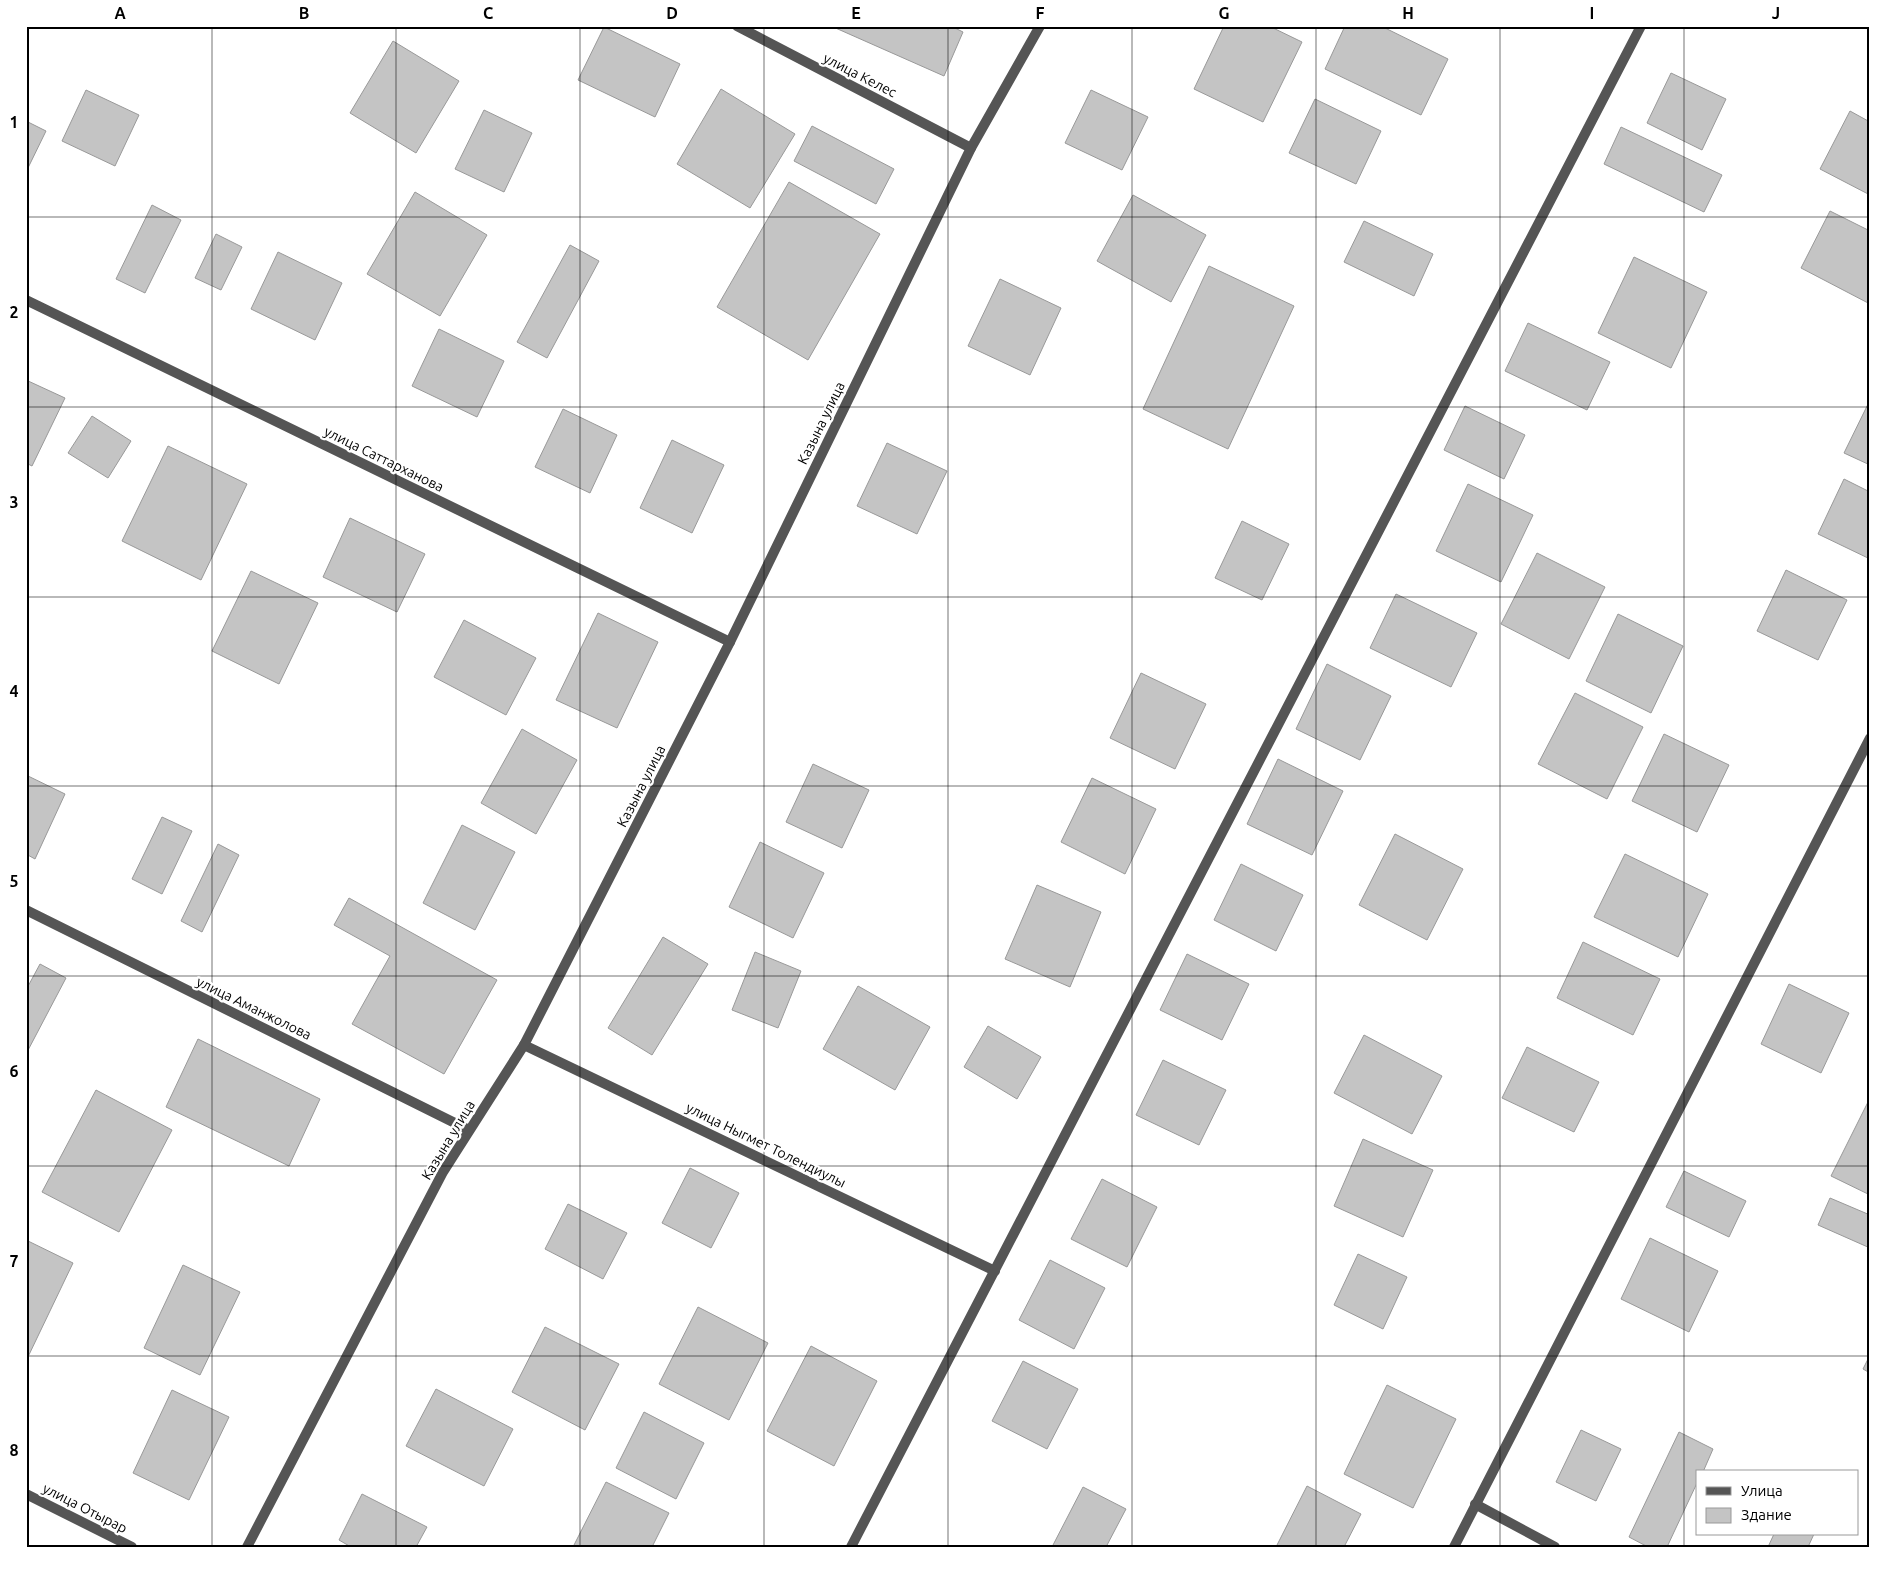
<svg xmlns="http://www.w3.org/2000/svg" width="1896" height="1573" font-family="Ubuntu,sans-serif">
	<rect width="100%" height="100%" fill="#fff"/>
	<g fill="#c4c4c4" stroke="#999">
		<polygon points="831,26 951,26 963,32 944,76"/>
		<polygon points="1224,26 1269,26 1302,42 1263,122 1194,89"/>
		<polygon points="1345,26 1381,26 1448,59 1421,115 1325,69"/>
		<polygon points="604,27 680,64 655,117 578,80"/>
		<polygon points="393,41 459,81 416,153 350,113"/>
		<polygon points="1671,73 1726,99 1702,150 1647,123"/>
		<polygon points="721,89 795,134 750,208 677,164"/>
		<polygon points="86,90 139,115 115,166 62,141"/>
		<polygon points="1091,90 1148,117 1122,170 1065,143"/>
		<polygon points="1315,99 1381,131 1356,184 1289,153"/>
		<polygon points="484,110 532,133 504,192 455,169"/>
		<polygon points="1850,111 1870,122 1870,195 1820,169"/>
		<polygon points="26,121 46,131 26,172"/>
		<polygon points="812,126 894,169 876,204 794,161"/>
		<polygon points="1621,127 1722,175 1704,212 1604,164"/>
		<polygon points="789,182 880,234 808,360 717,307"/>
		<polygon points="415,192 487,235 440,316 367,274"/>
		<polygon points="1133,195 1206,235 1171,302 1097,261"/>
		<polygon points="152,205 181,220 145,293 116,279"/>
		<polygon points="1830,211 1870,231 1870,304 1801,268"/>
		<polygon points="1364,221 1433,254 1414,296 1344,262"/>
		<polygon points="216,234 242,247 221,290 195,278"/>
		<polygon points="570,245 599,261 547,358 517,342"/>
		<polygon points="278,252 342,283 315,340 251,309"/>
		<polygon points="1634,257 1707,292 1671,368 1598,333"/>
		<polygon points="1209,266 1294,306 1228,449 1143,409"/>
		<polygon points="1000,279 1061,308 1030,375 968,346"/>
		<polygon points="1528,323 1610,362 1587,410 1505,371"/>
		<polygon points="439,329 504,361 477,417 412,386"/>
		<polygon points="26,380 65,398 32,466 26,463"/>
		<polygon points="1870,400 1870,465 1844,453"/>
		<polygon points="1465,406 1525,435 1504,479 1444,450"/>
		<polygon points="563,409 617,435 590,493 535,467"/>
		<polygon points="92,416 131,441 108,478 68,453"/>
		<polygon points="672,440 724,465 692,533 640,508"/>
		<polygon points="887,443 947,471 917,534 857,506"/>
		<polygon points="168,446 247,484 201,580 122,541"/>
		<polygon points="1844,479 1870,492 1870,559 1818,534"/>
		<polygon points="1468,484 1533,515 1501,582 1436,551"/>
		<polygon points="350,518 425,554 397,612 323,577"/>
		<polygon points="1242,521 1289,544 1262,600 1215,578"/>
		<polygon points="1537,553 1605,587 1569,659 1501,624"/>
		<polygon points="1786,570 1847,600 1818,660 1757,631"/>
		<polygon points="251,571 318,603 279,684 212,651"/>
		<polygon points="1396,594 1477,633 1451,687 1370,648"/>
		<polygon points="598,613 658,642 617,728 556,700"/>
		<polygon points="1618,614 1683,646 1651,713 1586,681"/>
		<polygon points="464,620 536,658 506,715 434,677"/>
		<polygon points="1327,664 1391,696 1360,760 1296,729"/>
		<polygon points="1141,673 1206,704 1175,769 1110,738"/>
		<polygon points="1575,693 1643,727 1607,799 1538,764"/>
		<polygon points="522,729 577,760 536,834 481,803"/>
		<polygon points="1664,734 1729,765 1697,832 1632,801"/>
		<polygon points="1278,759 1343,791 1312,855 1247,824"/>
		<polygon points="813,764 869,790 842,848 786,822"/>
		<polygon points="26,775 65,794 35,859 26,854"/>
		<polygon points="1092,778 1156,809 1125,874 1061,842"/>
		<polygon points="162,817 192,831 162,894 132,879"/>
		<polygon points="462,825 515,852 475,930 423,903"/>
		<polygon points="1395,834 1463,869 1427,940 1359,905"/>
		<polygon points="760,842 824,873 793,938 729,907"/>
		<polygon points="218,844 239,855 202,932 181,921"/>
		<polygon points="1625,854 1708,894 1678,957 1594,917"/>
		<polygon points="1241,864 1303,895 1276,951 1214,920"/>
		<polygon points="1037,885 1101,912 1070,987 1005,959"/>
		<polygon points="349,898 497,980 444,1074 352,1024 390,956 334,925"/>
		<polygon points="663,937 708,964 652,1055 608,1028"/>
		<polygon points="1583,942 1660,979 1633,1035 1557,998"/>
		<polygon points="755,952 801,971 778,1028 732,1010"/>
		<polygon points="1187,954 1249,984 1222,1040 1160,1010"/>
		<polygon points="40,964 66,978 26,1054 26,990"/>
		<polygon points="1789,984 1849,1013 1821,1073 1761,1044"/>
		<polygon points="858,986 930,1027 895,1090 823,1049"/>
		<polygon points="988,1026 1041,1057 1017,1099 964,1067"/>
		<polygon points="1364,1035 1442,1076 1412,1134 1334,1093"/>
		<polygon points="198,1039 320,1099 289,1166 166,1107"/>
		<polygon points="1527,1047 1599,1082 1574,1132 1502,1098"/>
		<polygon points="1163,1060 1226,1090 1199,1145 1136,1115"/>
		<polygon points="96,1090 172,1130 119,1232 42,1192"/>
		<polygon points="1870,1098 1870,1195 1831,1176"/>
		<polygon points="1363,1139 1433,1170 1403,1237 1334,1206"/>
		<polygon points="690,1168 739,1193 711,1248 662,1223"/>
		<polygon points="1684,1171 1746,1201 1729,1237 1666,1207"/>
		<polygon points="1102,1179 1157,1207 1127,1267 1071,1239"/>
		<polygon points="1830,1198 1870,1215 1870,1248 1818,1225"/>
		<polygon points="568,1204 627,1233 603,1279 545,1249"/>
		<polygon points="1650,1238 1718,1271 1689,1332 1621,1299"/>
		<polygon points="26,1240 73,1263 26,1361"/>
		<polygon points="1358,1254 1407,1277 1383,1329 1334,1305"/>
		<polygon points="1050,1260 1105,1288 1074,1349 1019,1320"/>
		<polygon points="183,1265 240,1292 200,1375 144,1348"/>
		<polygon points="698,1307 768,1343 729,1420 659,1384"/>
		<polygon points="545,1327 619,1364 585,1430 512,1392"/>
		<polygon points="811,1346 877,1381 834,1466 767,1431"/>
		<polygon points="1870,1355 1870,1373 1863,1369"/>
		<polygon points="1023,1361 1078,1389 1047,1449 992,1421"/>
		<polygon points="1387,1385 1456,1419 1413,1508 1344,1474"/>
		<polygon points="436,1389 513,1429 484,1486 406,1446"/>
		<polygon points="172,1390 229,1417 189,1500 133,1473"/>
		<polygon points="644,1412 704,1443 676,1499 616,1468"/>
		<polygon points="1581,1430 1621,1449 1596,1501 1556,1482"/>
		<polygon points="1679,1432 1713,1449 1703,1472 1697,1472 1697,1483 1667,1547 1648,1547 1629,1537"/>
		<polygon points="606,1482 669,1513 652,1547 573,1547"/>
		<polygon points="1307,1486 1361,1514 1344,1547 1276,1547"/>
		<polygon points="1083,1487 1126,1509 1106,1547 1052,1547"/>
		<polygon points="362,1494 427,1527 416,1547 351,1547 339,1540"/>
		<polygon points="1774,1534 1814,1534 1808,1547 1768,1547"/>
	</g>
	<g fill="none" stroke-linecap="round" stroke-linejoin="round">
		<g stroke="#555" stroke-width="10">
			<polyline points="737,26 971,148"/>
			<polyline points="26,300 730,642"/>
			<polyline points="26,910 469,1130"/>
			<polyline points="524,1045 995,1271"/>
			<polyline points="26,1494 132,1547"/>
			<polyline points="1475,1504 1555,1547"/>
			<polyline points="851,1547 1641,26"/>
			<polyline points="1454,1547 1870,738"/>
		</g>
		<polyline stroke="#555" stroke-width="10" points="247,1547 443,1172 524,1045 730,642 971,148 1040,26"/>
	</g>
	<path fill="none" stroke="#000" stroke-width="1" stroke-opacity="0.55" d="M 212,26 L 212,1547M 396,26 L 396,1547M 580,26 L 580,1547M 764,26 L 764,1547M 948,26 L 948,1547M 1132,26 L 1132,1547M 1316,26 L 1316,1547M 1500,26 L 1500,1547M 1684,26 L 1684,1547M 26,217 L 1870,217M 26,407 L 1870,407M 26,597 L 1870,597M 26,786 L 1870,786M 26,976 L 1870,976M 26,1166 L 1870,1166M 26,1356 L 1870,1356"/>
	<g text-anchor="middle" stroke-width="4.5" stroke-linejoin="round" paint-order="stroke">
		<g font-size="14" fill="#000" stroke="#fff">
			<text transform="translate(860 75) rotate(27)" y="5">улица Келес</text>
			<text transform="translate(821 423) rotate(-64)" y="5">Казына улица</text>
			<text transform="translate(384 459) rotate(26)" y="5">улица Саттарханова</text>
			<text transform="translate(641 786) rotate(-63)" y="5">Казына улица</text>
			<text transform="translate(254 1008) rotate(26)" y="5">улица Аманжолова</text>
			<text transform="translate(448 1140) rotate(-59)" y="5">Казына улица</text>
			<text transform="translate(766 1145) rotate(26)" y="5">улица Ныгмет Толендиулы</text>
			<text transform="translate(85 1508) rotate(27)" y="5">улица Отырар</text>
		</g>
	</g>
	<rect width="1896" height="1573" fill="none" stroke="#ffffff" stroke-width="55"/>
	<rect x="1696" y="1470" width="162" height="65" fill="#ffffff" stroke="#999999"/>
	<rect x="1706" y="1487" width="25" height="8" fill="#555555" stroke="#999999"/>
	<text x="1741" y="1496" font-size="15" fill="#000000">Улица</text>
	<rect x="1706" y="1508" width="25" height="15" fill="#c4c4c4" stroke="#999999"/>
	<text x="1741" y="1520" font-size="15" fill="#000000">Здание</text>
	<rect x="28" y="28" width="1840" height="1518" fill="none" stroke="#000" stroke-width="2"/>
	<g font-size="16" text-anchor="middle" font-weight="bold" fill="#000">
		<text x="120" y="19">A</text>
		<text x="304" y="19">B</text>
		<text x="488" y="19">C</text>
		<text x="672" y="19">D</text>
		<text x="856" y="19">E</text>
		<text x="1040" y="19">F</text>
		<text x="1224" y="19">G</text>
		<text x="1408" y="19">H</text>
		<text x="1592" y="19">I</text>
		<text x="1776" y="19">J</text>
		<text x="14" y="128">1</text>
		<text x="14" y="318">2</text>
		<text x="14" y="508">3</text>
		<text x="14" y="697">4</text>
		<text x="14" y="887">5</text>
		<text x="14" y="1077">6</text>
		<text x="14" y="1267">7</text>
		<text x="14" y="1456">8</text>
	</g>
</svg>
